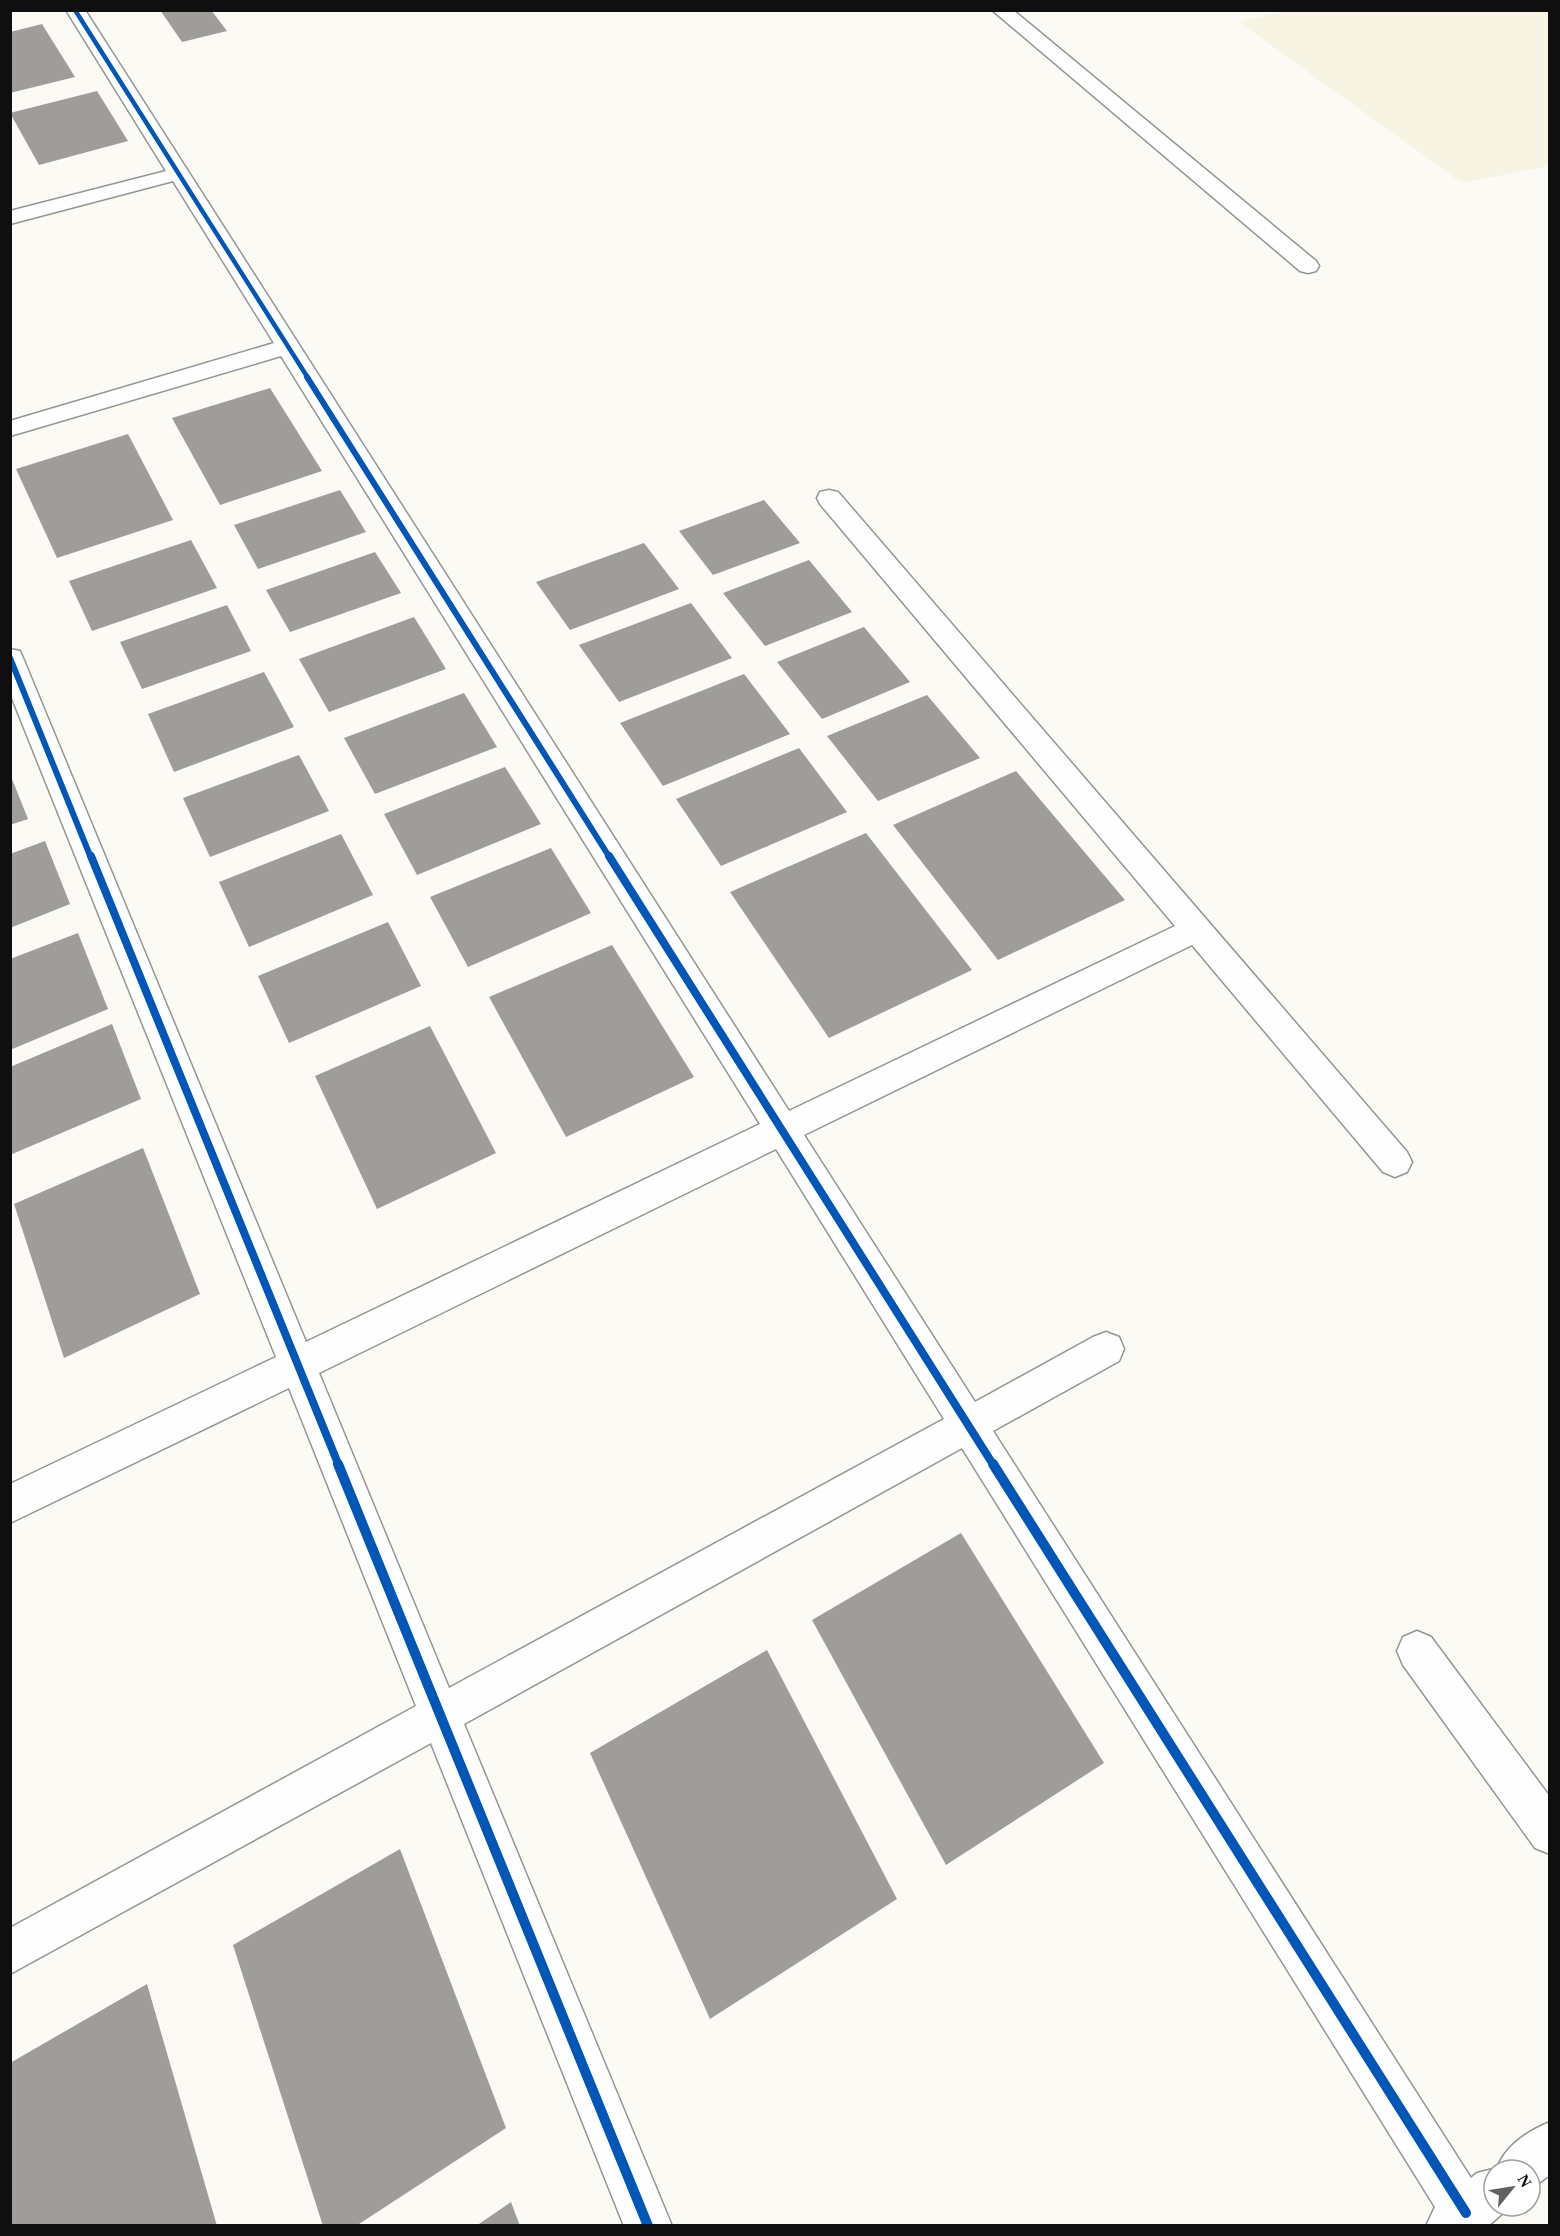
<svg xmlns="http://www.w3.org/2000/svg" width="1560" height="2236" font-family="'Times New Roman',serif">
	<rect width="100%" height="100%" fill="#fbfaf5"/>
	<polygon fill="#f7f4e3" points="1289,10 1549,11 1549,166 1462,183 1239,22"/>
	<g fill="#9f9d9a">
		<polygon points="160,10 211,10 227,31 182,42"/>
		<polygon points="42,24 75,77 10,93 10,32"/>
		<polygon points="97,91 128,141 39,165 10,113"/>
		<polygon points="270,388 322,471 220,505 172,418"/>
		<polygon points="128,434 173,520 57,558 16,469"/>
		<polygon points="340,490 366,532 258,569 234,525"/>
		<polygon points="764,500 800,543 713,575 679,531"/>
		<polygon points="191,540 217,588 92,631 69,581"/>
		<polygon points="644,543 679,589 570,630 536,582"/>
		<polygon points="375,552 401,593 290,632 266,590"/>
		<polygon points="809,560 852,612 765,646 723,593"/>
		<polygon points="691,603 732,658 619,702 579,645"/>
		<polygon points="227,605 251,651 142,689 120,642"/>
		<polygon points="414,617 446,669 329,712 299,659"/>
		<polygon points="864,627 910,682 822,719 777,662"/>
		<polygon points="264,672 294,727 174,772 148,714"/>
		<polygon points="744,674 790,734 663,786 620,723"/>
		<polygon points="464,693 497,747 375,794 344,738"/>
		<polygon points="927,695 980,758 878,801 827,736"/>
		<polygon points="799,748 847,812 721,866 676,799"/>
		<polygon points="299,755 329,811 210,857 183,798"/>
		<polygon points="505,767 541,824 417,875 384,814"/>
		<polygon points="1016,771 1125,900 998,960 893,825"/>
		<polygon points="10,774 28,819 10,825"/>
		<polygon points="866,833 972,970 829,1038 730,892"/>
		<polygon points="341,834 373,895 249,947 219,882"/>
		<polygon points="45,841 70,904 10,928 10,854"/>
		<polygon points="551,848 591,913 468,967 430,897"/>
		<polygon points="388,922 421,986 289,1043 258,976"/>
		<polygon points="78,933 108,1009 10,1050 10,959"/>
		<polygon points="612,945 694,1077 566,1137 489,997"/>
		<polygon points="112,1024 141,1099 10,1155 10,1067"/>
		<polygon points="430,1026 496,1153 377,1209 315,1076"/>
		<polygon points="143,1148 200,1294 64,1358 14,1204"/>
		<polygon points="961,1533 1104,1763 946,1865 812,1620"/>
		<polygon points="767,1650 897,1899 710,2019 590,1753"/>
		<polygon points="400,1849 506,2128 356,2226 323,2226 233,1945"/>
		<polygon points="147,1984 217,2226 10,2226 10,2063"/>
		<polygon points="511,2202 520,2226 476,2226"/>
	</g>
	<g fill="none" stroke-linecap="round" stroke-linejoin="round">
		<g stroke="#959593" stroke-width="3">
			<g id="minor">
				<path d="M 66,10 L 85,10 L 789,1111 L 1175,926 L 820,504 L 817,498 L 820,492 L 829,490 L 838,492 L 1407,1152 L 1412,1162 L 1407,1172 L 1395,1177 L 1383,1172 L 1192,945 L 804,1135 L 975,1402 L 1093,1337 L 1106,1332 L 1119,1337 L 1124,1349 L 1119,1361 L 993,1431 L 1471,2178 L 1477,2173 L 1497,2168 C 1506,2145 1528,2131 1550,2122 L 1550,2175 L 1530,2189 L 1530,2170 L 1494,2170 L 1494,2206 L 1511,2206 L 1488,2226 L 1426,2226 L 1435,2207 L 962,1448 L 464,1724 L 672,2226 L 624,2226 L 431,1743 L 10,1974 L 10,1928 L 416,1706 L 289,1388 L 10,1523 L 10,1484 L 276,1357 L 10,693 L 10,649 L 20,651 L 23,658 L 306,1342 L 760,1124 L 281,356 L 10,436 L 10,421 L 274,343 L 173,181 L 10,224 L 10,211 L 166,171 ZM 776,1149 L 944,1419 L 449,1688 L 319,1373 Z"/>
				<polygon points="992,10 1013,10 1316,261 1319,266 1316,271 1308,273 1300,271"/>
				<polygon points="1417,1631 1431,1637 1550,1797 1550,1854 1535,1848 1403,1665 1397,1651 1403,1637"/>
			</g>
		</g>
		<use href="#minor" fill="#fefefe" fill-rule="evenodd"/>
		<g stroke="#fff" stroke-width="7">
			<polyline id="cycleway-far3" points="75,10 308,378"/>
		</g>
		<g stroke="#fff" stroke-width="9">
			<g id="cycleway-far2">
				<polyline points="307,377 610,858"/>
				<polyline points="10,658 91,858"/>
			</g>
		</g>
		<g stroke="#fff" stroke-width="11">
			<g id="cycleway-far1">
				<polyline points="91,856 339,1466"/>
				<polyline points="609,856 994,1466"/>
			</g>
		</g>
		<g stroke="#fff" stroke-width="14">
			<g id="cycleway">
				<polyline points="338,1464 648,2226"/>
				<polyline points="993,1464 1466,2213"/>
			</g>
		</g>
		<use href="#cycleway-far3" stroke="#0057b8" stroke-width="4.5"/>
		<use href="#cycleway-far2" stroke="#0057b8" stroke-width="6"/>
		<use href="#cycleway-far1" stroke="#0057b8" stroke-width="8"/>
		<use href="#cycleway" stroke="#0057b8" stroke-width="10"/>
	</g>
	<rect width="1560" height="2236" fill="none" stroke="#0f0f0f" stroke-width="24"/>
	<g transform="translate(1512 2188) rotate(60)"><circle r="28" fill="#ffffff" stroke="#9f9f9f" stroke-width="1.5"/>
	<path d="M0-4.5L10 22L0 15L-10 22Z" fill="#626160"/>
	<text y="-9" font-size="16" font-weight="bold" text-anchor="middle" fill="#0f0f0f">N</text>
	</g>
</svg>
